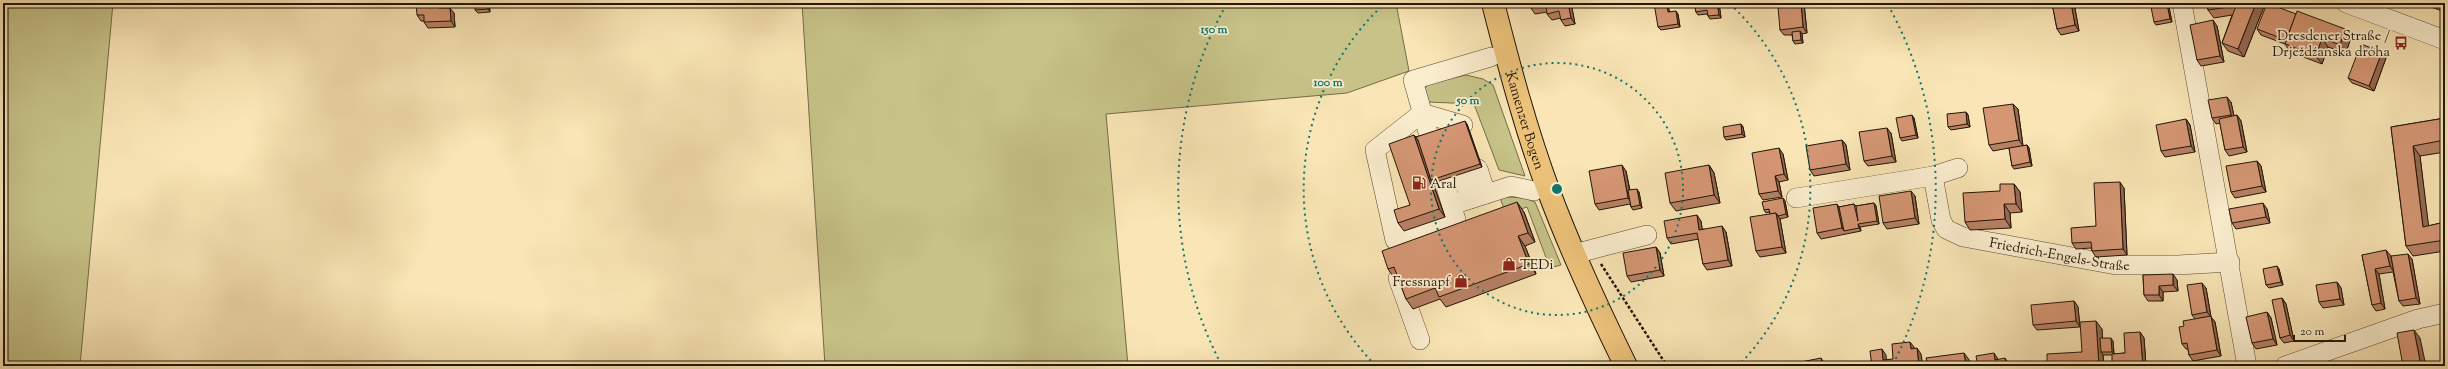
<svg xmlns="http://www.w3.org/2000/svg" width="2448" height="369" font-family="'Sorts Mill Goudy',serif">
	<rect width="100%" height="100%" fill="#f9e5b5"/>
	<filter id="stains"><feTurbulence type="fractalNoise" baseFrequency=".005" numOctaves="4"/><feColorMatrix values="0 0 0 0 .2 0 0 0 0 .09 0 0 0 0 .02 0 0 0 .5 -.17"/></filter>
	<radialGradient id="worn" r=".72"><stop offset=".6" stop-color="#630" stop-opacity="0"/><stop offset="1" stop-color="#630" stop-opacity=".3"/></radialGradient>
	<g fill="#c6c288" stroke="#746c48">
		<polygon points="3,3 113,3 80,366 3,366"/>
		<polygon points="802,3 1396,3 1409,71 1347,93 1106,114 1128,366 825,366"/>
		<polygon points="1466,75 1483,79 1493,85 1525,176 1499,170 1474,104 1428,102 1424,90 1428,84"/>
		<polygon points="1509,197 1524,198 1535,202 1561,265 1550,268 1527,207 1506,214 1500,198"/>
	</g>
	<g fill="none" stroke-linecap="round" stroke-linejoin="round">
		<g stroke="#574932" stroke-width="20">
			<g id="minor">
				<polyline points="2182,3 2247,366"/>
				<polyline points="2346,3 2445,40"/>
				<polyline points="1422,113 1375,150 1395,240 1456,220 1444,180"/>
				<polyline points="1422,113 1463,125"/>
				<polyline points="1429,136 1413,80 1491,57"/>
				<polyline points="1478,169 1486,194"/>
				<polyline points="1462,174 1470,199"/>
				<path id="s1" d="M 1933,176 L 1941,220 L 1946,229 L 1963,237 L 2116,265 L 2178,265 L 2230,262"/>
				<polyline points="1796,198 1933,176 1958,168"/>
				<polyline points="1452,205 1511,186 1534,191"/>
				<polyline points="1574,254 1647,235"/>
				<polyline points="1398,278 1420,340"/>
				<polyline points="2285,366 2418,319 2445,313"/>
			</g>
		</g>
		<g stroke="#211507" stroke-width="24">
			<g id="major">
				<path id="s2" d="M 1493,3 C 1509,66 1526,130 1549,192 C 1571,251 1598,309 1626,366"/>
			</g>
		</g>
		<polyline stroke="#211507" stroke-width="2.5" stroke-dasharray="3 2" stroke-linecap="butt" points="1601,264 1667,366"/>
		<use href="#minor" stroke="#fbeecf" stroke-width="19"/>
		<use href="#major" stroke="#ecc27a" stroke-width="22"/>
	</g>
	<g fill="#b78164" stroke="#211507">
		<polygon points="489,3 490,12 478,13 475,10"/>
		<polygon points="1530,3 1571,3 1575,24 1565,26 1561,20 1561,18 1552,20 1547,14 1547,12 1535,14 1531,8"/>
		<polygon points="1694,3 1719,3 1721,18 1710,19 1708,16 1707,14 1698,15 1696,12"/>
		<polygon points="1804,3 1807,33 1802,34 1803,43 1795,44 1793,41 1792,35 1784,35 1780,30 1785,7"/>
		<polygon points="2001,3 2029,3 2004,7"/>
		<polygon points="2052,3 2074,3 2079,31 2061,35 2057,29"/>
		<polygon points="2100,3 2114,3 2114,4 2101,4"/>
		<polygon points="2207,3 2264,3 2265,4 2244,57 2228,51 2222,43 2232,15 2214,18 2208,10"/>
		<polygon points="2421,3 2445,3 2445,12 2423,4"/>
		<polygon points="2169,7 2172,22 2156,25 2154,22"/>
		<polygon points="443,8 454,13 455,27 428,28 424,22 424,21 421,21 417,15"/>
		<polygon points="1670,12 1678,14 1680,27 1661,30 1658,27"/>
		<polygon points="2296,14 2345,29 2351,37 2346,53 2328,47 2322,64 2290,52 2285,44 2261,35 2257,29"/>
		<polygon points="2217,26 2224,62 2201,66 2197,60"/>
		<polygon points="2386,58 2374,91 2352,83 2348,78"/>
		<polygon points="2231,102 2234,116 2237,115 2241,121 2247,152 2229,156 2225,150 2220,123 2216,124 2212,118"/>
		<polygon points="2018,109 2023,146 2027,145 2029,148 2032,166 2014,169 2012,166 2009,148 1993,151 1989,145"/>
		<polygon points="1966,112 1968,115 1970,127 1951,130 1948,127"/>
		<polygon points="1914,118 1918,138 1902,141 1900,138"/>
		<polygon points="2445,118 2445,152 2420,156 2428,226 2445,222 2445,251 2413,256 2406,246 2391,127"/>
		<polygon points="2186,119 2190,125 2195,152 2165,157 2161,151"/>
		<polygon points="1467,124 1482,167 1433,183 1445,217 1404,231 1398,223 1410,205 1414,135 1416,137"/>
		<polygon points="1741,124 1743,127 1745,137 1726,140 1724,137"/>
		<polygon points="1891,133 1896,162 1868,166 1864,161"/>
		<polygon points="1842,140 1846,145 1850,170 1814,176 1810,170"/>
		<polygon points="1783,154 1788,180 1779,182 1782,197 1763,200 1759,194"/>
		<polygon points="2257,161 2261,166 2266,192 2235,198 2231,192"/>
		<polygon points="1709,165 1714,173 1720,203 1676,211 1670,203"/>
		<polygon points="1626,171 1630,190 1639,192 1642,208 1633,210 1631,207 1630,204 1599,210 1595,204"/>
		<polygon points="2014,184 2020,192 2022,212 2010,213 2011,228 1970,230 1965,222 2000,191"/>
		<polygon points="2124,188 2127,255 2096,257 2092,251 2091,248 2076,249 2072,243 2096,226"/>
		<polygon points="1915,196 1919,224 1887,229 1883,223"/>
		<polygon points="1783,198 1785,201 1788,217 1780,219 1786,253 1760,257 1756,251 1770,214 1769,212 1766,213 1764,210"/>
		<polygon points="1874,203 1876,206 1879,224 1860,227 1861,231 1821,239 1817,233 1839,207 1854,204 1856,206"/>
		<polygon points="2267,209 2270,223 2236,229 2232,223"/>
		<polygon points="1524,212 1535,242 1525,246 1536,274 1446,307 1440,299 1413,309 1406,299 1398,278 1395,279 1388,269"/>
		<polygon points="1701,221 1702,229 1726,232 1732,266 1707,270 1703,264 1699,239 1671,244 1667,238"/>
		<polygon points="1656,247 1660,253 1664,276 1631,282 1627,276"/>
		<polygon points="2362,255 2391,256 2392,265 2412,259 2420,304 2403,306 2399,301 2393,272 2379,274 2385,309 2376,311 2372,305"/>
		<polygon points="2279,269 2283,285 2269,288 2266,285"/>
		<polygon points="2143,275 2177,280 2178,291 2163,292 2163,301 2148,301 2144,295"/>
		<polygon points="2337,282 2341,288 2344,305 2323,308 2319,302"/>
		<polygon points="2206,288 2211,317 2215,322 2221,356 2193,361 2189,355 2188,349 2186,349 2182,344 2195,319 2192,315"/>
		<polygon points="2282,298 2286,304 2294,341 2284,343 2280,338"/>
		<polygon points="2074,301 2078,307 2080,327 2037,330 2033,325"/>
		<polygon points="2267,312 2271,318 2277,345 2256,349 2252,343"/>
		<polygon points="2102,329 2102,338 2113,341 2114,354 2125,353 2140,332 2144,338 2146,366 2112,355 2103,355 2104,366 2047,366 2082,352"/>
	</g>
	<g fill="#956951" stroke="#211507">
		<polygon points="439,3 443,3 443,14 439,8"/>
		<polygon points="487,3 489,3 490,12 488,9"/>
		<polygon points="1568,3 1571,3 1575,24 1571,18"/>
		<polygon points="1667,3 1668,3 1670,15 1668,12"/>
		<polygon points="1717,3 1719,3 1721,18 1719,15"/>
		<polygon points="1801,3 1804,3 1807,33 1803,27"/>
		<polygon points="2071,3 2074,3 2079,31 2075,25"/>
		<polygon points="2256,3 2264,3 2265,4 2244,57 2238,49"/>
		<polygon points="2444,3 2445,3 2445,10 2443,7"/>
		<polygon points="2167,4 2169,7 2172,22 2170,19"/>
		<polygon points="450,8 454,13 455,27 451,21"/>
		<polygon points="1676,11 1678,14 1680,27 1678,24"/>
		<polygon points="2213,20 2217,26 2224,62 2220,56"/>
		<polygon points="2345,29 2351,37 2346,53 2340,45"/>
		<polygon points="1800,31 1802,34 1803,43 1801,40"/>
		<polygon points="2322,38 2328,47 2322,64 2316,56"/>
		<polygon points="2382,52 2386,58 2374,91 2369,86"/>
		<polygon points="2227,97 2231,102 2235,121 2231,115"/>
		<polygon points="2013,104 2018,109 2023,146 2019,140"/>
		<polygon points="1966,112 1968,115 1970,127 1967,124"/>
		<polygon points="1912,115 1914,118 1918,138 1916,135"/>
		<polygon points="2237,115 2241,121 2247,152 2243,147"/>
		<polygon points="2186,119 2190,125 2195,152 2191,146"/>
		<polygon points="1465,121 1467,124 1482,167 1480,164"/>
		<polygon points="1741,124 1743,127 1745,137 1742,134"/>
		<polygon points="1887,128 1891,133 1896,162 1892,156"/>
		<polygon points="1414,135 1420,143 1431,180 1433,183 1445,217 1439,209"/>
		<polygon points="1842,140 1846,145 1850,170 1846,164"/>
		<polygon points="2027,145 2029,148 2032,166 2030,162"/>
		<polygon points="2413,146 2420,156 2430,237 2423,227"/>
		<polygon points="1779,148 1783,154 1788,180 1784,174"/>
		<polygon points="2257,161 2261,166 2266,192 2262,186"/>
		<polygon points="1622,165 1626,171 1632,204 1628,198"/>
		<polygon points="1709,165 1714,173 1720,203 1714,195"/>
		<polygon points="1775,176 1779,182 1782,197 1778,191"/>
		<polygon points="2120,182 2124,188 2127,255 2123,249"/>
		<polygon points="2014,184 2020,192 2022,212 2016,204"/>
		<polygon points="1637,189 1639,192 1642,208 1640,205"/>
		<polygon points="1911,191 1915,196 1919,224 1915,218"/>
		<polygon points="1783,198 1785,201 1788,217 1786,214"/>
		<polygon points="1517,202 1524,212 1535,242 1528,233"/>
		<polygon points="1874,203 1876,206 1879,224 1877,221"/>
		<polygon points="2263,203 2267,209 2270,223 2266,217"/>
		<polygon points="1837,204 1841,210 1844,231 1842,228"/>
		<polygon points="2004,204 2010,213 2011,228 2005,219"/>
		<polygon points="1776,213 1780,219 1786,253 1782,247"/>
		<polygon points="1697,215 1701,221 1703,235 1699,230"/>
		<polygon points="1858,224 1860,227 1861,231 1859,228"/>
		<polygon points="1722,226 1726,232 1732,266 1728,260"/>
		<polygon points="1518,236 1525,246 1536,274 1529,264"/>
		<polygon points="1656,247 1660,253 1664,276 1660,270"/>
		<polygon points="2386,250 2391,256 2394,272 2390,266"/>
		<polygon points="2408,254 2412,259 2420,304 2416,298"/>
		<polygon points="2277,266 2279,269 2283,285 2281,282"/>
		<polygon points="2375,269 2379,274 2385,309 2381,303"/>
		<polygon points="2173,274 2177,280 2178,291 2173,285"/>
		<polygon points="2337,282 2341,288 2344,305 2340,299"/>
		<polygon points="2202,283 2206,288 2211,317 2215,322 2221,356 2217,350 2211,317 2207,312"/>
		<polygon points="2159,286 2163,292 2163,301 2159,295"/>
		<polygon points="2282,298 2286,304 2294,341 2290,335"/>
		<polygon points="2074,301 2078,307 2080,327 2076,321"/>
		<polygon points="2267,312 2271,318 2277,345 2273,339"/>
		<polygon points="2096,321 2102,329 2103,352 2101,352 2103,355 2104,366 2099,366"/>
		<polygon points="2414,330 2420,338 2426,366 2421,366"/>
		<polygon points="2140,332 2144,338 2146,366 2143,366"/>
		<polygon points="2111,338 2113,341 2114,355 2112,352"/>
		<polygon points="1910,342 1914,347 1915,355 1911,349"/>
		<polygon points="1917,348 1921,354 1923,366 1919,366"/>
		<polygon points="1882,349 1886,355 1887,366 1883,360"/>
		<polygon points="1964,353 1970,361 1971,366 1966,366"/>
		<polygon points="1994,353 1998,359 1995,360"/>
		<polygon points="1821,358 1826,366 1823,366"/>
		<polygon points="2005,358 2009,364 2010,366 2006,366"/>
	</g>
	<g fill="#d59674" stroke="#211507">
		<polygon points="416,3 439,3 439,8 450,8 451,21 424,22 424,15 417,15"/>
		<polygon points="475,3 487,3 488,9 475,10"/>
		<polygon points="1530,3 1568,3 1571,18 1561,20 1559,11 1547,14 1546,5 1531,8"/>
		<polygon points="1654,3 1667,3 1668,12 1676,11 1678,24 1658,27"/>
		<polygon points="1694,3 1717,3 1719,15 1708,16 1707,10 1696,12"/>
		<polygon points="1784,3 1801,3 1803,27 1780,30 1778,7 1785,7"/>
		<polygon points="2052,3 2071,3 2075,25 2057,29"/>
		<polygon points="2207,3 2256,3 2238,49 2222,43 2236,6 2208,10"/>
		<polygon points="2267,3 2296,14 2286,40 2257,29"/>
		<polygon points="2433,3 2444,3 2443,7"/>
		<polygon points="2167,4 2170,19 2154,22 2151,7"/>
		<polygon points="2297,11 2345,29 2340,45 2322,38 2316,56 2285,44"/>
		<polygon points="2213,20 2220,56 2197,60 2190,25"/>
		<polygon points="1800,31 1801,40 1793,41 1792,32"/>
		<polygon points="2361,44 2382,52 2369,86 2348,78"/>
		<polygon points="2227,97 2231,115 2212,118 2208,100"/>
		<polygon points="2013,104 2019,140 1989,145 1983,108"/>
		<polygon points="1966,112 1967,124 1948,127 1947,114"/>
		<polygon points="1912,115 1916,135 1900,138 1896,118"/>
		<polygon points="2237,115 2243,147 2225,150 2219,119"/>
		<polygon points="2445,118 2445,140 2413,146 2423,227 2445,222 2445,240 2406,246 2391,127"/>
		<polygon points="2186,119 2191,146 2161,151 2156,125"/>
		<polygon points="1465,121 1480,164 1431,180 1418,140 1416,137"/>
		<polygon points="1741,124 1742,134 1724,137 1723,127"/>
		<polygon points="1887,128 1892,156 1864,161 1859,132"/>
		<polygon points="1414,135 1439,209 1398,223 1394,210 1410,205 1389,144"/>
		<polygon points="1842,140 1846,164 1810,170 1806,146"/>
		<polygon points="2027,145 2030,162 2012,166 2009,148"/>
		<polygon points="1779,148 1784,174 1775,176 1778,191 1759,194 1752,153"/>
		<polygon points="2257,161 2262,186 2231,192 2226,166"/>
		<polygon points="1622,165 1628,198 1595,204 1589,171"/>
		<polygon points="1709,165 1714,195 1670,203 1665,173"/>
		<polygon points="2120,182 2123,249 2092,251 2091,242 2072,243 2071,228 2096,226 2094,183"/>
		<polygon points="2000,184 2014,184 2016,204 2004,204 2005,219 1965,222 1963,193 2000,191"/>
		<polygon points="1637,189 1640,205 1631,207 1628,190"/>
		<polygon points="1911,191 1915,218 1883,223 1879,196"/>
		<polygon points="1783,198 1786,214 1778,216 1776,213 1770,214 1769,209 1764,210 1762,202"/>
		<polygon points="1517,202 1528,233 1518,236 1529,264 1439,297 1435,288 1406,299 1394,267 1388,269 1382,251"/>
		<polygon points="1874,203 1877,221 1858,224 1859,228 1844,231 1839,207 1854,204 1858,221 1856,206"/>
		<polygon points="2263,203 2266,217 2232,223 2229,209"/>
		<polygon points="1837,204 1842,228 1817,233 1813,208"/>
		<polygon points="1776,213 1782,247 1756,251 1750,217"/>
		<polygon points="1697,215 1699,230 1722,226 1728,260 1703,264 1697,233 1667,238 1664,221"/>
		<polygon points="1656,247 1660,270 1627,276 1623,253"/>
		<polygon points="2386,250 2390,266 2375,269 2381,303 2372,305 2362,255"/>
		<polygon points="2408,254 2416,298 2399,301 2391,256"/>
		<polygon points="2277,266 2281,282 2266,285 2263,269"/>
		<polygon points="2173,274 2173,285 2159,286 2159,295 2144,295 2143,275"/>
		<polygon points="2337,282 2340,299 2319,302 2316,285"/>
		<polygon points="2202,283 2207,312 2192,315 2187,285"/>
		<polygon points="2282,298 2290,335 2280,338 2272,300"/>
		<polygon points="2074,301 2076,321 2033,325 2031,305"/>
		<polygon points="2267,312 2273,339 2252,343 2246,317"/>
		<polygon points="2211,316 2217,350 2189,355 2187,343 2182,344 2179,327 2184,326 2183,321"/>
		<polygon points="2096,321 2099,366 2047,366 2047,354 2082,352 2080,322"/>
		<polygon points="2414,330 2421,366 2403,366 2397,333"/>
		<polygon points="2140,332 2143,366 2112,366 2112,354 2125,353 2124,333"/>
		<polygon points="2100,338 2111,338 2112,352 2101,352"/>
		<polygon points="1910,342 1911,349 1917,348 1919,366 1872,366 1870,351 1882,349 1883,360 1893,359 1892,344"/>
		<polygon points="1964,353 1966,366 1928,366 1926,358"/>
		<polygon points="1994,353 1995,360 2005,358 2006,366 1978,366 1976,356"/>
		<polygon points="1821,358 1823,366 1781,366"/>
	</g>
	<g fill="none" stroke="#0f766e" stroke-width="2" stroke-dasharray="2 4">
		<circle cx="1557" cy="189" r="126"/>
		<path d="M1375 365A253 253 0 0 1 1384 4M1730 4A253 253 0 0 1 1739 365"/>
		<path d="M1221 364A379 379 0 0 1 1226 5M1888 5A379 379 0 0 1 1893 364"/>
	</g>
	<defs>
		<g id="bus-bare" transform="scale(1.08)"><path d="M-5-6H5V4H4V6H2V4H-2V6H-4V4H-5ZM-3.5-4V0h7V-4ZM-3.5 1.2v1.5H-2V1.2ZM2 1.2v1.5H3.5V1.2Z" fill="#8f2418" stroke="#fbeecf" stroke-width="2.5" paint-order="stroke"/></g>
		<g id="fuel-bare" transform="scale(1.08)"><path d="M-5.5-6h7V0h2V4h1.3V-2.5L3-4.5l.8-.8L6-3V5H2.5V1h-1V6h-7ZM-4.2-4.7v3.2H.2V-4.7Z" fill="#8f2418" stroke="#fbeecf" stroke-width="2.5" paint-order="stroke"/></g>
		<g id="shop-bare" transform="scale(1.08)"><path d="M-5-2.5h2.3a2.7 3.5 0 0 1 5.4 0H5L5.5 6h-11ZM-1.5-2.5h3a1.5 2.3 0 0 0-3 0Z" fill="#8f2418" stroke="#fbeecf" stroke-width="2.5" paint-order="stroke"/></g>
	</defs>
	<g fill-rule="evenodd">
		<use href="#bus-bare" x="2401" y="43"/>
		<use href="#fuel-bare" x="1419" y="183"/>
		<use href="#shop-bare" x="1509" y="264"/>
		<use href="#shop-bare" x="1461" y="281"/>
	</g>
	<g text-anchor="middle" stroke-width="3.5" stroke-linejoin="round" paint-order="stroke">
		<g font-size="14" fill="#211507" stroke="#fbeecf" text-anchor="end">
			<text x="2390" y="40">Dresdener Straße /<tspan x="2390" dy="16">Drježdźanska dróha</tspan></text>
			<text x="1430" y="188" text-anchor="start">Aral</text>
			<text x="1520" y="269" text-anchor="start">TEDi</text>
			<text x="1450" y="286">Fressnapf</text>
		</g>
		<g font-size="14" fill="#211507" stroke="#fbeecf">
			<text dy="5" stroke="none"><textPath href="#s2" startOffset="122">Kamenzer Bogen</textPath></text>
			<text dy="5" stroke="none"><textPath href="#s1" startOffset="172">Friedrich-Engels-Straße</textPath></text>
		</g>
	</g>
	<circle cx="1557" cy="189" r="6" fill="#0f766e" stroke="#fbeecf" stroke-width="2"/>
	<g font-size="12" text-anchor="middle" font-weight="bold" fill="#0f766e" stroke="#fbeecf" stroke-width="3.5" stroke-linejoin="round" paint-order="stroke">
		<text x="1214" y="33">150 m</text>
		<text x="1328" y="86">100 m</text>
		<text x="1468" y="104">50 m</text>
	</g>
	<rect width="2448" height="369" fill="none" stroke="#f9e5b5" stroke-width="16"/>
	<rect x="4" y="4" width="2440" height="361" fill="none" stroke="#211507" stroke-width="2"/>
	<rect x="8" y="8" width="2432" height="353" fill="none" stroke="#211507"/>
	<path d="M2294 335v6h51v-6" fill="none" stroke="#211507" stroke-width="2"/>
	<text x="2300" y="335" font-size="12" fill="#211507" stroke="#fbeecf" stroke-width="3" paint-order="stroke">20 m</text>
	<rect width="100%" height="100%" filter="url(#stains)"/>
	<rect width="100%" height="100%" fill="url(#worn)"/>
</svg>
